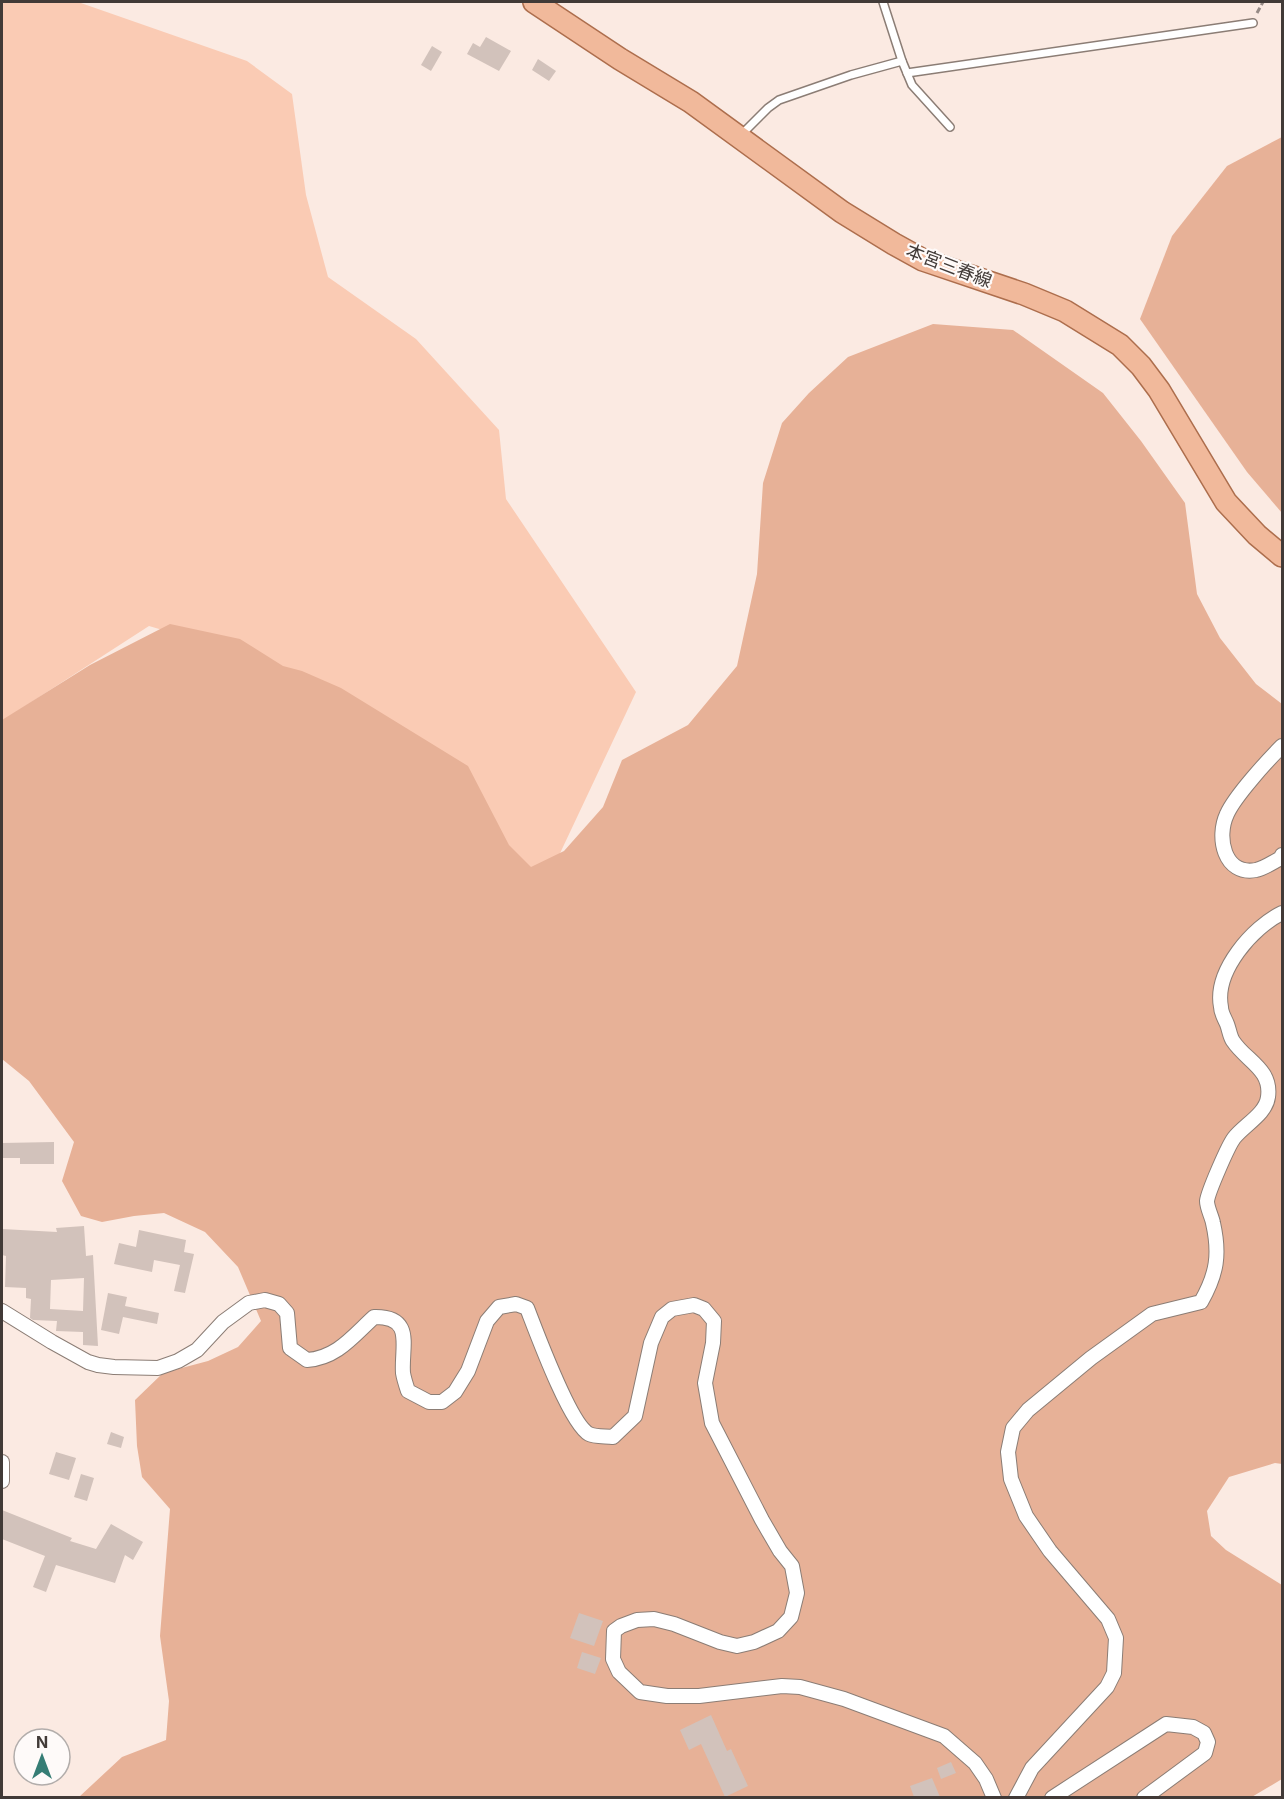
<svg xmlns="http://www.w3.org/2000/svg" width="1284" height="1799" font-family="Inter,'Noto Sans JP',sans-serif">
	<rect width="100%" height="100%" fill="#fbeae2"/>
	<polygon fill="#facbb4" points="2,2 78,2 247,61 292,94 306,195 328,277 416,339 499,430 506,499 636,692 546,883 258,658 149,626 2,721"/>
	<g fill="#e7b197">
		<polygon points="1282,137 1282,513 1247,472 1140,319 1172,236 1227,166"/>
		<polygon points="933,324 1013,330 1103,393 1141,441 1185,503 1197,594 1220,638 1256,684 1282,704 1282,1464 1275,1463 1229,1477 1207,1511 1211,1536 1226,1550 1282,1585 1282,1779 1250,1798 79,1797 122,1757 166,1740 169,1701 160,1636 170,1509 142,1477 137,1446 135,1400 163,1373 208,1361 238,1347 261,1321 238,1267 205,1232 164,1213 134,1216 102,1222 81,1216 62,1181 74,1142 29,1081 2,1059 2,720 90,665 170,624 240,639 283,666 302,671 341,688 468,766 509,845 531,867 564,851 603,807 622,760 688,725 737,666 757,574 763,483 782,423 809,393 848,357"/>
	</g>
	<g fill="#d2c2bb" fill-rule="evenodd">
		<polygon points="486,37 511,51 499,71 467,54 473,43 480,47"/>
		<polygon points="432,46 442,52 431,71 421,65"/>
		<polygon points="538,59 556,71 549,81 532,70"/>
		<polygon points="54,1142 54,1164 20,1164 20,1158 2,1158 2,1143"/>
		<path d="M 84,1226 L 86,1256 L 93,1255 L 98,1346 L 83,1345 L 83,1332 L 56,1331 L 57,1321 L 33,1320 L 30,1318 L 31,1299 L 26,1298 L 26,1288 L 5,1287 L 6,1256 L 2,1255 L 2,1229 L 57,1232 L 56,1228 ZM 84,1278 L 83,1311 L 50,1309 L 51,1280 Z"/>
		<polygon points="139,1230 186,1240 184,1252 194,1254 185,1293 174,1291 180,1265 154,1260 152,1272 114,1264 119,1243 136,1247"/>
		<polygon points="108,1293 127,1297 125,1306 159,1313 157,1324 123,1317 119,1334 101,1330"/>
		<polygon points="111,1432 124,1437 121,1448 107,1444"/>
		<polygon points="56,1452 76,1458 69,1480 49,1474"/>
		<polygon points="81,1474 94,1478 87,1501 74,1497"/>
		<polygon points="2,1510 72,1538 70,1541 96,1549 111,1524 143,1542 133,1560 125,1555 115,1583 56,1565 46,1592 33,1587 45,1556 2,1539"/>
		<polygon points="579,1613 603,1621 594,1646 570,1638"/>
		<polygon points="582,1652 601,1658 595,1674 577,1668"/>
		<polygon points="711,1715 727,1751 731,1749 748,1786 725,1797 701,1744 689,1750 680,1730"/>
		<polygon points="951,1762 956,1773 941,1779 937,1768"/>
		<polygon points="932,1778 940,1797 914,1797 910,1786"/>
	</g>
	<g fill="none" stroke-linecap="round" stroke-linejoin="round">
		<g stroke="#8b7d75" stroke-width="10">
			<g id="service">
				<polyline points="883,2 902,61 912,85 950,127"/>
				<polyline points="907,73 1253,23"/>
				<polyline points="740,136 768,108 779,100 851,75 902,61"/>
			</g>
		</g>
		<g stroke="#8b7d75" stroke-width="16">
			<g id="minor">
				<path d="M 1282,746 C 1268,760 1235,796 1227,814 C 1216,837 1224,876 1256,870 C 1265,868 1273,862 1281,858 L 1282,855"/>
				<path d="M 2,1311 L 52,1342 L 88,1362 L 98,1365 L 114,1367 L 158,1368 L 178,1361 L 197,1350 L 223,1322 L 249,1303 L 265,1300 L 279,1304 L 287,1313 L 290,1348 L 307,1360 C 337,1358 353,1336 374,1317 C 415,1316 401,1347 403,1373 C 404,1379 406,1385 408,1391 L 429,1402 L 442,1402 L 455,1392 L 468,1371 L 487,1321 L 499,1307 L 516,1304 L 527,1308 C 536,1331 570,1424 589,1434 C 595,1437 606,1436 613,1437 L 635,1416 L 651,1343 L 662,1317 L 672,1309 L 694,1305 L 704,1309 L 714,1321 L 713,1343 L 705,1383 L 712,1423 L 762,1520 L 780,1551 L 792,1566 L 797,1593 L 791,1617 L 778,1631 L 754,1642 L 737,1646 L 720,1642 L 674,1624 L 654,1619 L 637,1620 L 621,1626 L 614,1631 L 613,1659 L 619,1672 L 640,1692 L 667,1696 L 699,1696 L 782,1686 L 800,1687 L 844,1699 L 944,1736 L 975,1763 L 986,1779 L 994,1798"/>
				<polyline points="2,1462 2,1481"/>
				<path d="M 1016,1798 L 1032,1768 L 1107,1687 L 1114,1673 L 1116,1638 L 1108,1619 L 1050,1551 L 1026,1516 L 1011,1479 L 1008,1452 L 1013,1428 L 1028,1410 L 1091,1358 L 1152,1314 L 1201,1302 C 1217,1274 1220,1254 1213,1223 C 1212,1217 1207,1208 1207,1201 C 1208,1192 1228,1146 1234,1138 C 1244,1125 1266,1114 1268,1097 C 1272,1069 1246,1061 1233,1041 C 1230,1037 1229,1029 1227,1024 C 1225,1019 1221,1013 1221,1007 C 1214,971 1253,927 1282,913"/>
				<polyline points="1052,1798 1166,1724 1193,1727 1204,1733 1208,1742 1205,1753 1144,1798"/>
			</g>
		</g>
		<g stroke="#ad6e4d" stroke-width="24">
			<polyline id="primary" points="534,2 620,59 691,102 842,212 894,244 923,260 1024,294 1065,311 1120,345 1141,366 1159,390 1226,502 1257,535 1282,556"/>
		</g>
		<polyline stroke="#968a85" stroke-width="3" stroke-dasharray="6 3" stroke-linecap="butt" points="1257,13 1263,2"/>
		<use href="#service" stroke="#fff" stroke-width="7"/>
		<use href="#minor" stroke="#fff" stroke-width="14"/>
		<use href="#primary" stroke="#f1b99b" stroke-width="21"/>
	</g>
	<g text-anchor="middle" stroke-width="4.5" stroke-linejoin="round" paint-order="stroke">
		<g font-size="18" fill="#413a37" stroke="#fefaf9">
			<text transform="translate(949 266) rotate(21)" y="6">本宮三春線</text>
		</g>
	</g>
	<rect width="1284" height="1799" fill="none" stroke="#413a37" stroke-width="6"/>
	<g transform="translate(42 1757)"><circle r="28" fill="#fefaf9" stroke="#b2adab" stroke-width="1.5"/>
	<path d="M0-4.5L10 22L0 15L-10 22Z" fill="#367d75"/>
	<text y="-9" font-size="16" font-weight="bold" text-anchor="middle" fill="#413a37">N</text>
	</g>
</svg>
